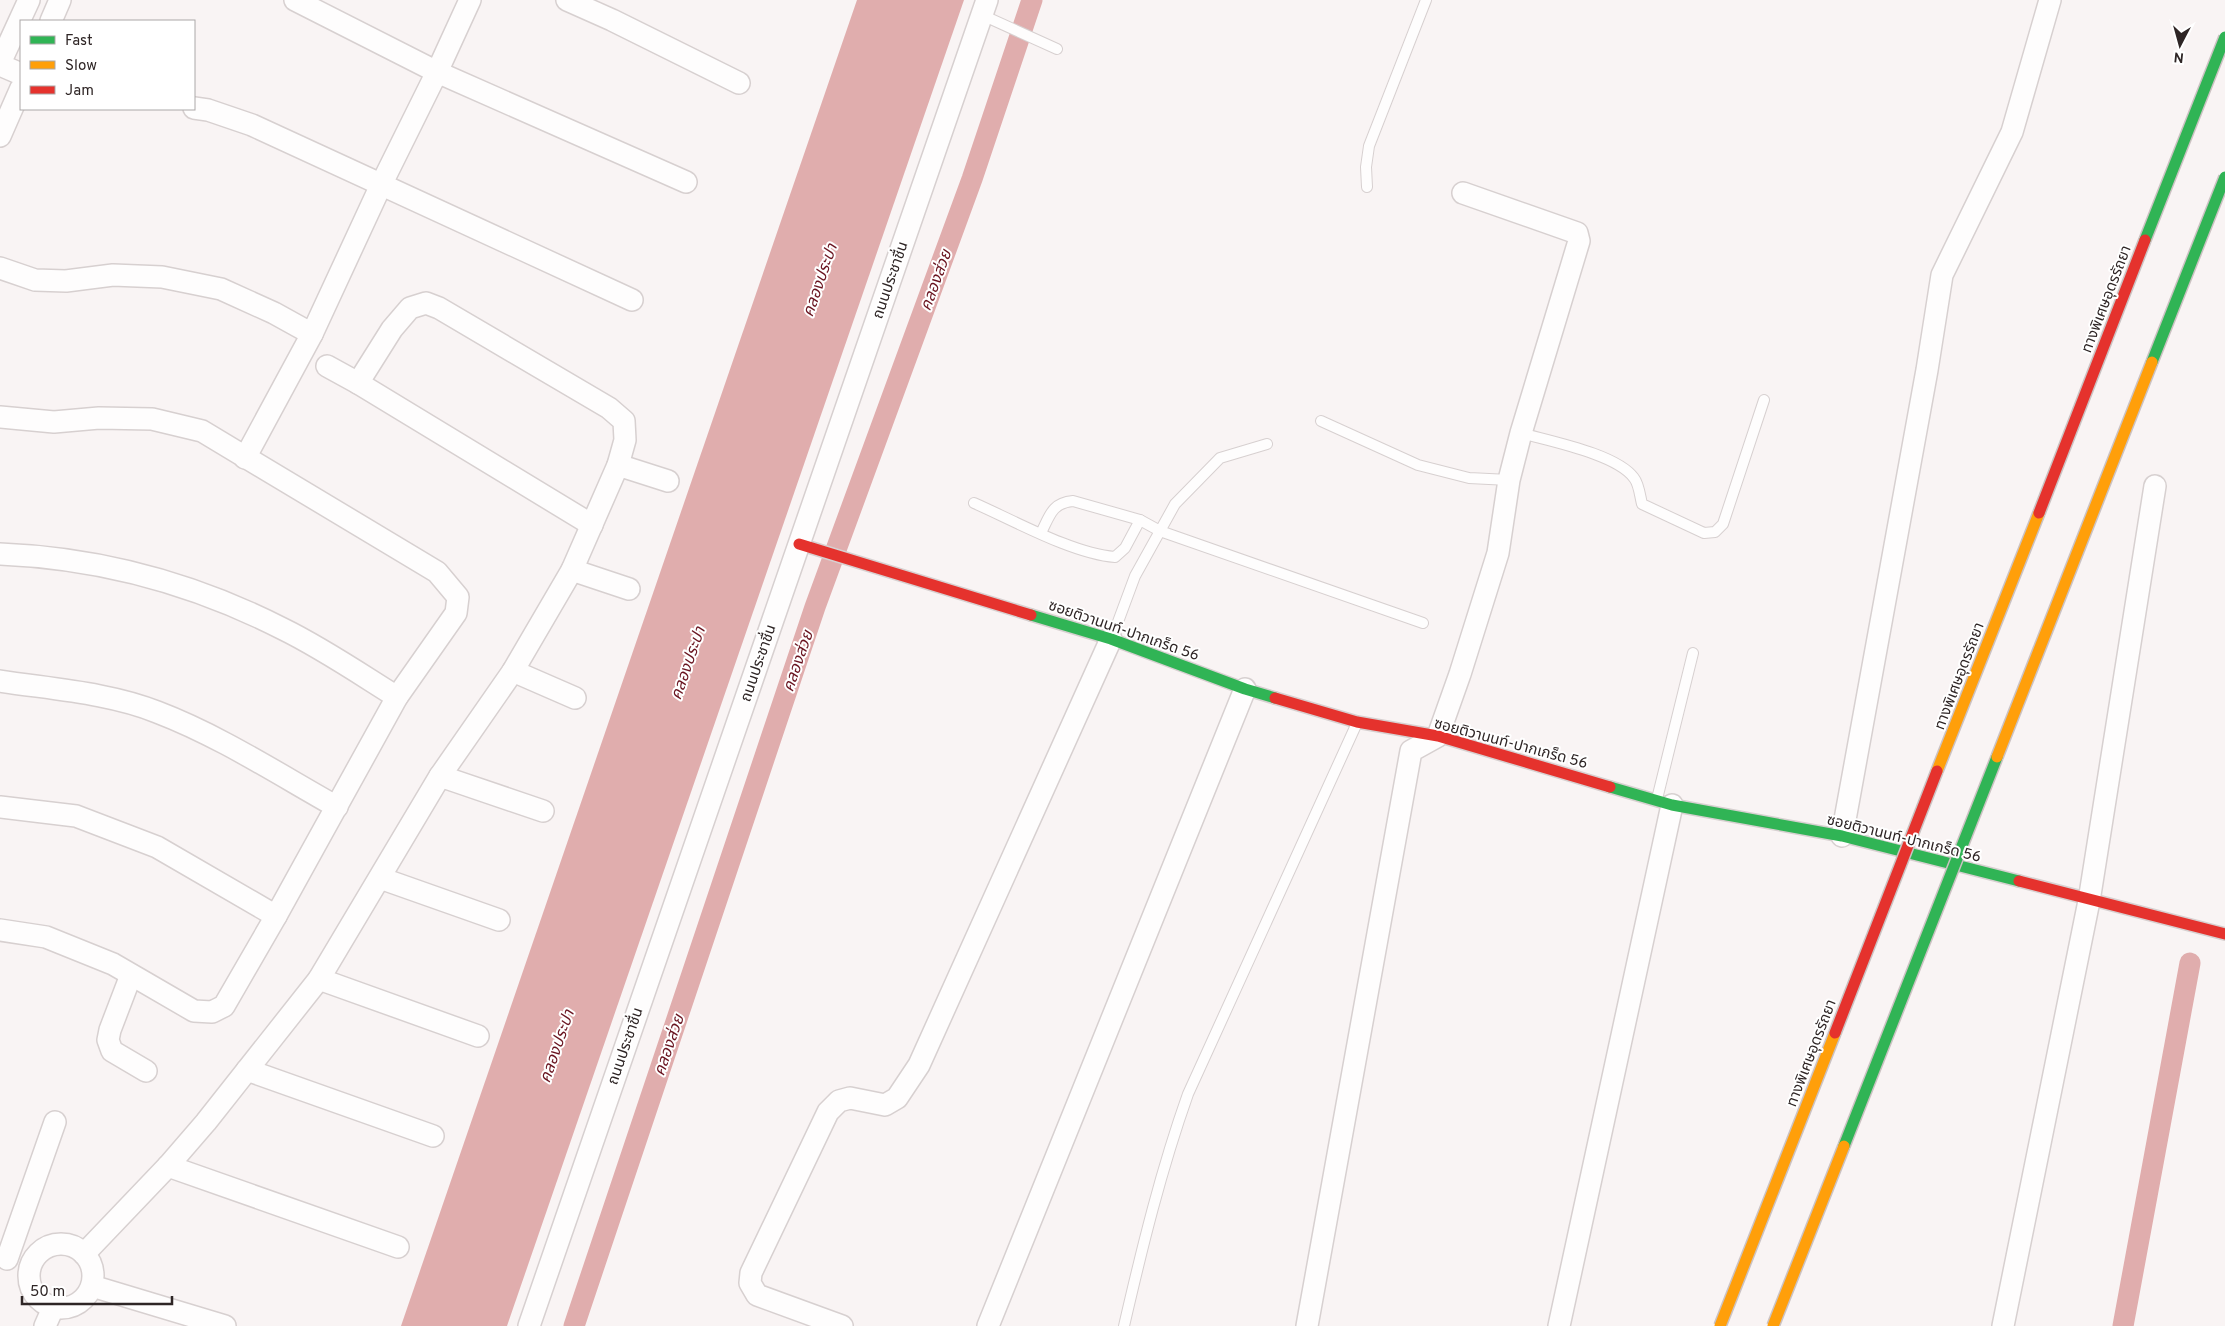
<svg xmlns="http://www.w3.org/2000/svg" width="2225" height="1326" font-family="Overpass,'Noto Sans Thai',sans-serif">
	<rect width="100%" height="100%" fill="#f9f4f4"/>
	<polygon fill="#e0adad" points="857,0 964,0 507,1326 401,1326"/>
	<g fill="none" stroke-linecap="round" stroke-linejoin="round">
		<g stroke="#e0adad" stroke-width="21">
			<polyline points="574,1326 815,607 972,179 1032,0"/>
			<polyline points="2123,1326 2190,963"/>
		</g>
		<g stroke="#d7d0d0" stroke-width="12">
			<g id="lane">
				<polyline points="982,15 1057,49"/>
				<polyline points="1367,187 1366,167 1369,146 1426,0"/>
				<polyline points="1321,421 1418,465 1469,478 1509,480"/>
				<path d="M 1521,433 C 1549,441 1617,454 1634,478 C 1639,484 1640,496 1642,504 L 1704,533 L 1715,532 L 1723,524 L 1764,400"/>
				<path d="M 974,503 C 1013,520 1073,554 1115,557 L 1125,548 L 1140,520"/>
				<path d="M 1041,533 C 1050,515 1052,503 1073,501 L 1140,520 L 1160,531 L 1423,623"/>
				<polyline points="1112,638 1135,576 1175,504 1220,458 1267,444"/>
				<polyline points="1657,799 1693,653"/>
				<path d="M 1124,1326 C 1142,1248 1161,1170 1188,1094 L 1357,723"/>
			</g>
		</g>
		<g stroke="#d7d0d0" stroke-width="24">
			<g id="street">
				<polyline points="295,0 437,72 686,182"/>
				<polyline points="567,0 612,20 739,83"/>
				<polyline points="51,21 60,0"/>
				<polyline points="0,63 29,0"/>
				<polyline points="0,65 21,74"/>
				<polyline points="194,108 208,110 252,125 632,300"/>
				<polyline points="0,136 21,88"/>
				<polyline points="0,268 35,280 66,281 113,275 162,277 221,289 274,313 312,334"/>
				<polyline points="327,366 358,383 592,525"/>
				<polyline points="0,417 54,422 99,418 152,419 202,431 437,572 458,597 456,613 397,697 276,916 224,1006 212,1012 194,1011 113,964 46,937 0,930"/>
				<polyline points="245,458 312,334 381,185 437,72 470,0"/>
				<polyline points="618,465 668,481"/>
				<path d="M 0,554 C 99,558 195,584 283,629 C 322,648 360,674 397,697"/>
				<polyline points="572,570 629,589"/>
				<polyline points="513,671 575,698"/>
				<path d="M 0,681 C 51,689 110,693 157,712 C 220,736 278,774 337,807"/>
				<polyline points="440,776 543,811"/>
				<polyline points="0,807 76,816 157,847 276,916"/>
				<polyline points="1842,836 1927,370 1942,275 2012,132 2050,0"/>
				<polyline points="380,878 499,920"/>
				<polyline points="131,975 110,1030 108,1040 112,1051 146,1071"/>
				<polyline points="319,979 478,1036"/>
				<polyline points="247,1070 433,1136"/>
				<polyline points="168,1166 398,1247"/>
				<circle cx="61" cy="1276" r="32"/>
				<polyline points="84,1254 168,1166 206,1122 319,979 440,776 513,671 572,570 618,465 625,440 624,421 609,408 439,308 426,303 410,308 392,329 358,383"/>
				<polyline points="7,1259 55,1122"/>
				<polyline points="92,1286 225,1326"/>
				<polyline points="45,1326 53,1308"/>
				<polyline points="529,1326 987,0"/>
				<polyline points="842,1326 757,1295 750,1283 751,1273 828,1112 839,1101 850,1098 885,1105 897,1098 919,1065 1111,639"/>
				<polyline points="988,1326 1245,689"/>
				<polyline points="1307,1326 1411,751 1438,736 1460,674 1498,553 1509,480 1521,433 1579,241 1577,233 1463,193"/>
				<polyline points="1559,1326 1672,805"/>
				<polyline points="2003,1326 2089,901 2155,486"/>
			</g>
		</g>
		<g stroke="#d7d0d0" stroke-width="14">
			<g id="fast">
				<polyline points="1031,615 1111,639 1245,689 1275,698"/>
				<polyline points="1610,787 1672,805 1842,836 2019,881"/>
			</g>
		</g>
		<g stroke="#d7d0d0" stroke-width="14">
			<g id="jam">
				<polyline points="799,544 1031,615"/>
				<polyline points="1275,698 1357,722 1438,736 1610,787"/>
				<polyline points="2019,881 2225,934"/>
			</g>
		</g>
		<use href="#lane" stroke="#fefdfd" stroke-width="10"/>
		<use href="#street" stroke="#fefdfd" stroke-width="21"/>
		<use href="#fast" stroke="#30b455" stroke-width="11"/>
		<use href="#jam" stroke="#e5322d" stroke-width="11"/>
		<g stroke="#cbc2c2" stroke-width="14" stroke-linecap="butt">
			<g id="fast-bridge">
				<polyline points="2145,240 2225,37"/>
				<polyline points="2152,362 2225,177"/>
				<polyline points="1844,1146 1997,757"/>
			</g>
		</g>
		<g stroke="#cbc2c2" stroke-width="14" stroke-linecap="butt">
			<g id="slow-bridge">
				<polyline points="1997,757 2152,362"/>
				<polyline points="1937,771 2039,513"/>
				<polyline points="1720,1326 1835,1033"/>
				<polyline points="1773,1326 1844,1146"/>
			</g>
		</g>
		<g stroke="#cbc2c2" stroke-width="14" stroke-linecap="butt">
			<g id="jam-bridge">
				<polyline points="2039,513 2145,240"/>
				<polyline points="1835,1033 1937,771"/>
			</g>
		</g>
		<use href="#fast-bridge" stroke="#30b455" stroke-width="11"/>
		<use href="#slow-bridge" stroke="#ff9f0a" stroke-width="11"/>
		<use href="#jam-bridge" stroke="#e5322d" stroke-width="11"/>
	</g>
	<g text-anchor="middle" stroke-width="4" stroke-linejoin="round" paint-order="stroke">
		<g font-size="15" fill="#2e2525" stroke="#fff">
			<text transform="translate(890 280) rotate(-71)" y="5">ถนนประชาชื่น</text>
			<text transform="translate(2106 299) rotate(-69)" y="5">ทางพิเศษอุดรรัถยา</text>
			<text transform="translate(1124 630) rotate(19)" y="5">ซอยติวานนท์-ปากเกร็ด 56</text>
			<text transform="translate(758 663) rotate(-71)" y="5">ถนนประชาชื่น</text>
			<text transform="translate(1959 676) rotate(-69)" y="5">ทางพิเศษอุดรรัถยา</text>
			<text transform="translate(1511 743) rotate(15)" y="5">ซอยติวานนท์-ปากเกร็ด 56</text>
			<text transform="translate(1904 838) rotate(14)" y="5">ซอยติวานนท์-ปากเกร็ด 56</text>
			<text transform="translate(625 1046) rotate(-71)" y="5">ถนนประชาชื่น</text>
			<text transform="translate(1811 1053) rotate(-69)" y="5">ทางพิเศษอุดรรัถยา</text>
		</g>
		<g font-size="16" font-style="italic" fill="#69131f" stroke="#fff">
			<text transform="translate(819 280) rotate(-71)" y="6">คลองประปา</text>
			<text transform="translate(935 280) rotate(-70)" y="6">คลองส่วย</text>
			<text transform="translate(797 661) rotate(-71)" y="6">คลองส่วย</text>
			<text transform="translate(687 663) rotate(-71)" y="6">คลองประปา</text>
			<text transform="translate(668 1045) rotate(-71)" y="6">คลองส่วย</text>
			<text transform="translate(556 1046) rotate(-71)" y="6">คลองประปา</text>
		</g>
	</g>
	<rect x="20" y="20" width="175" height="90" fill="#ffffff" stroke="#aba8a8"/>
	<rect x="30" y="36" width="25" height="8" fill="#30b455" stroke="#aba8a8"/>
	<text x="65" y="45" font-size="15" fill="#2e2525">Fast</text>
	<rect x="30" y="61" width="25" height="8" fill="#ff9f0a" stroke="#aba8a8"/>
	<text x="65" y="70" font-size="15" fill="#2e2525">Slow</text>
	<rect x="30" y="86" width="25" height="8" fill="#e5322d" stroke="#aba8a8"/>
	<text x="65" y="95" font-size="15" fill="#2e2525">Jam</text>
	<g transform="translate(2180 45) rotate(186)" stroke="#ffffff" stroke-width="4" paint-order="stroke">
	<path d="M0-4L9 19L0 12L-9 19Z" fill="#2e2525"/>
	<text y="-8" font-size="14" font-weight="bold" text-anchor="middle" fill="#2e2525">N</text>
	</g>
	<path d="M22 1296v8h150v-8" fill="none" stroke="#2e2525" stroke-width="2.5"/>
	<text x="30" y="1296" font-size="15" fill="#2e2525" stroke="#ffffff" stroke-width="4" paint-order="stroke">50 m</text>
</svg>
